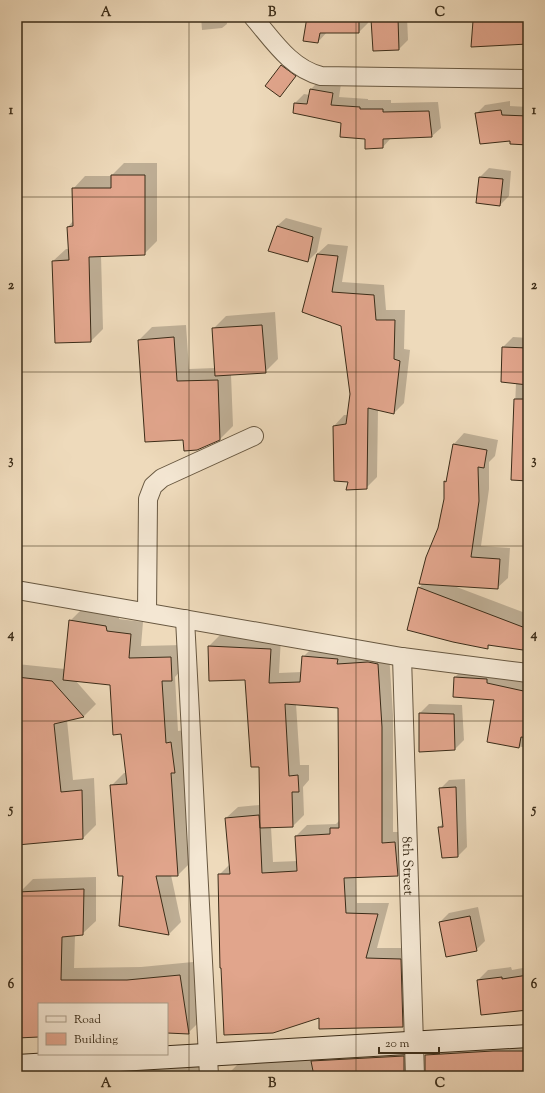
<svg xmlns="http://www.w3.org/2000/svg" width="545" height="1093" font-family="'Sorts Mill Goudy',serif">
	<rect width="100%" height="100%" fill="#eedabb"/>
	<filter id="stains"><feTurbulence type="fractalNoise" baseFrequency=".005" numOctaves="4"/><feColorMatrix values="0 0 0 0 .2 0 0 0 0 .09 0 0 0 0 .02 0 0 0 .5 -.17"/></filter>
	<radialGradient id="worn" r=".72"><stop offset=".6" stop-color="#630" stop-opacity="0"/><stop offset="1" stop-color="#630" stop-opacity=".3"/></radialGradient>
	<g fill="#0003" fill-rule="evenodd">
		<polygon points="201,17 226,17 227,24 222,28 202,30"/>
		<polygon points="308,17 368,17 368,23 359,32 327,32 318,42 304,40"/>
		<polygon points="375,17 407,17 408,40 399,49 372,19"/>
		<polygon points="478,17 528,17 528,43 474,22"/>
		<polygon points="291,57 304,67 279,96 266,86"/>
		<polygon points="320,80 341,84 339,97 368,99 368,100 391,100 391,103 438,102 441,128 432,136 391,138 382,148 366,138 343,122 295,103 304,94 310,95 311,89"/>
		<polygon points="510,101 510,106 528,107 528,144 511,140 476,114 485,105"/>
		<polygon points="124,163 157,163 157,241 144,254 101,255 103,329 91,341 56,342 53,261 66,249 69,249 68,227 73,221 73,189 85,176 111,176"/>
		<polygon points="489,168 511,171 509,196 500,205 480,177"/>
		<polygon points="286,218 322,228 317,252 308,261 277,226"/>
		<polygon points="328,244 348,246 342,282 384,285 386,310 405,310 404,349 410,350 404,403 394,413 378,409 377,477 366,488 350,481 334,426 344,415 348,415 351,394 342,325 317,254"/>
		<polygon points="275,312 278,359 265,372 231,374 233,426 220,439 184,438 139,340 152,327 186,325 189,369 215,368 213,329 226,316"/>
		<polygon points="513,337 528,338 528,480 512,479 516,383 503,347"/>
		<polygon points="464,433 498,440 495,456 489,462 489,489 481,546 510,548 508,578 497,588 454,586 528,614 528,644 523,649 491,644 487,648 419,588 423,583 439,528 445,499 445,482 447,479 454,444"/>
		<polygon points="83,608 119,614 119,619 143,622 141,646 183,645 184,667 175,677 178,731 184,730 190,863 178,875 171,875 181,922 169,934 120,926 124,875 111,786 124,773 126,773 122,733 111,684 75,680 96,704 84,716 67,720 73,780 94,778 96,825 83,838 17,844 17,664 65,669 70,621"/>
		<path d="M 220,635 L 281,638 L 279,673 L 302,672 L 303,657 L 314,646 L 389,653 L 393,715 L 393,832 L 406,832 L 409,864 L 398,875 L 356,876 L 357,903 L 389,903 L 377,948 L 412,948 L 414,1015 L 403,1026 L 320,1016 L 219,875 L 230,864 L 226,818 L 238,807 L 260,805 L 260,766 L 246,679 L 209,646 ZM 296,704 L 339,707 L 340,820 L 336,824 L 307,825 L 296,836 L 298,861 L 273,862 L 271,827 L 293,826 L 304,815 L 303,787 L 309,780 L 309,765 L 300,765 Z"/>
		<polygon points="465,667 528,680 528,748 488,741 495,699 455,677"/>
		<polygon points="429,704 462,705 464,740 455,749 420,713"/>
		<polygon points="465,779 467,847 458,856 439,828 443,823 440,789 449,780"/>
		<polygon points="96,877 96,921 82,934 75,935 74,968 141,967 193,962 201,1020 188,1033 167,1032 167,1004 39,1004 39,1036 17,1037 17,905 20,892 33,879"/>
		<polygon points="478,907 485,941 476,950 440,922 449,913"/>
		<polygon points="511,967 512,970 528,967 528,1009 478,980 488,970"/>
		<polygon points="528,1039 528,1076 228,1076 228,1074 240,1062 415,1045 422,1074 425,1075 426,1055 438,1043"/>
		<polygon points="204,1057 199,1076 17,1076"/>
	</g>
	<g fill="#e1a58c" stroke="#3b2c18" fill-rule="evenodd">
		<polygon points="307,17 359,17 359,33 320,33 318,43 303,41"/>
		<polygon points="508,17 528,17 528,44 471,47 473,21 508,21"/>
		<polygon points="398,18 399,50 373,51 371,19"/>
		<polygon points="281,65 296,76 280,97 265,86"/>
		<polygon points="310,89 333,93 331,105 360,107 360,109 383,109 383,112 429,111 432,137 383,139 383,148 365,149 365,139 340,137 341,123 293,113 294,103 307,104"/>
		<polygon points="501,110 502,115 528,116 528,145 510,144 510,141 480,144 475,113"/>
		<polygon points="111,175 145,175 145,255 89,257 91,342 55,343 52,261 69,260 67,227 73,226 72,188 111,188"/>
		<polygon points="479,177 503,179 500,206 476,203"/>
		<polygon points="277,226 313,237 308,262 268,251"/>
		<polygon points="317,254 338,256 332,292 374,295 376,320 395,320 394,359 400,361 394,414 368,408 367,489 346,490 348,482 334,481 333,426 346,424 350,394 341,326 302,312"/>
		<polygon points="262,325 266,373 215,376 212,328"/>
		<polygon points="174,337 177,381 218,380 220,440 197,450 184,451 183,440 145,442 138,340"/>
		<polygon points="502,347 528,348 528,385 501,382"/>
		<polygon points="514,399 528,399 528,481 511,480"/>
		<polygon points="453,444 487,450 484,468 478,467 479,501 471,557 500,559 498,589 419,584 426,557 438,528 444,499 444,481 446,482"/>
		<polygon points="418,587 528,629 523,650 488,645 488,649 453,642 407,630"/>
		<polygon points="69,620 106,626 107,631 131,634 129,658 171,657 172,681 162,681 166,743 171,742 175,773 171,773 178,876 156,876 169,935 119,926 123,876 118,876 110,785 127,784 121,734 113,735 110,685 63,680"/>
		<path d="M 208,646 L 271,649 L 269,683 L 300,682 L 302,656 L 338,659 L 337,664 L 368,662 L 378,664 L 382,727 L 382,843 L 395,842 L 398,876 L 344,878 L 346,913 L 378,914 L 366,958 L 401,959 L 403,1027 L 319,1029 L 319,1018 L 273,1033 L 224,1035 L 221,968 L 220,968 L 218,874 L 230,874 L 225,818 L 259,815 L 260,828 L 259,767 L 251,767 L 245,680 L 209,681 ZM 285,704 L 338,708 L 339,828 L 330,828 L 330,834 L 295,836 L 297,871 L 262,873 L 260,828 L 293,827 L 292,792 L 299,792 L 298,775 L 289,776 Z"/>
		<polygon points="17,677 52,681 84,717 54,724 61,792 82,790 83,839 17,845"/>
		<polygon points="454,677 487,679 487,683 528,692 528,738 521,737 519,748 487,742 494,700 453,697"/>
		<polygon points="419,713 454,714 455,750 419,752"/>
		<polygon points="456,787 458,857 442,858 438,827 443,827 439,788"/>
		<polygon points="84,889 83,935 62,937 61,980 127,980 180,975 189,1034 167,1033 167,1004 39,1004 39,1037 17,1038 17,892"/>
		<polygon points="470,916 477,951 446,957 439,922"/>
		<polygon points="528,975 528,1010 481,1015 477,980 502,977 502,979"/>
		<polygon points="493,1051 528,1051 528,1076 425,1076 425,1055"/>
		<polygon points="404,1056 404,1076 314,1076 311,1061"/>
	</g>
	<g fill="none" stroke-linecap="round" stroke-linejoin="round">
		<g stroke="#685841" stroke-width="20">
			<g id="minor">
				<path d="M 253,17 C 273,40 290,68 321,76 L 528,79"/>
				<polyline points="17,590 402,657 528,673"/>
				<polyline points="147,612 148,499 153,486 162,478 254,436"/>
				<polyline points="185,619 209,1076"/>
				<path id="s1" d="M 402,657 L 415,1076"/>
			</g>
		</g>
		<g stroke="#3b2c18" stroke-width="24">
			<polyline id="secondary" points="17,1066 528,1036"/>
		</g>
		<use href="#minor" stroke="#f4e7d3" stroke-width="18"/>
		<use href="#secondary" stroke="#f4e7d3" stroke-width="22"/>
	</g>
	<path fill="none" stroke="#3b2c18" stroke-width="1" stroke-opacity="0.55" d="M 189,17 L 189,1076M 356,17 L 356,1076M 17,197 L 528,197M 17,372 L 528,372M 17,546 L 528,546M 17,721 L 528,721M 17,896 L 528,896"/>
	<g text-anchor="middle" stroke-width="3.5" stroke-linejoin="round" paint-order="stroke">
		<g font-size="14" fill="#3b2c18" stroke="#f4e7d3">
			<text dy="5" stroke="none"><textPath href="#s1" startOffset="209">8th Street</textPath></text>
		</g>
	</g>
	<rect width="545" height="1093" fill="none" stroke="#eedabb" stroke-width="44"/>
	<rect x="38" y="1003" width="130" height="52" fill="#f4e7d3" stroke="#aa9c88"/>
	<rect x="46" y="1016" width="20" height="6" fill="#f4e7d3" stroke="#aa9c88"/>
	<text x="74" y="1023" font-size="12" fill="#3b2c18">Road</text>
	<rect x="46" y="1033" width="20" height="12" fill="#e1a58c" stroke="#aa9c88"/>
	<text x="74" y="1043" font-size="12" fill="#3b2c18">Building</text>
	<path d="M379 1047v6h60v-6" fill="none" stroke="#3b2c18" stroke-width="2"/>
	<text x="385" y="1047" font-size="12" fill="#3b2c18" stroke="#f4e7d3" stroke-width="3" paint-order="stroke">20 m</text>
	<rect x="22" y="22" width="501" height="1049" fill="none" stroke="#3b2c18" stroke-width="1.5"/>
	<g font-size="13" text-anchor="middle" font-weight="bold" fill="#3b2c18">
		<text x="106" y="16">A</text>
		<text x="272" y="16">B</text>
		<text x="440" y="16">C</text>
		<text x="11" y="114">1</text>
		<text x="534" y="114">1</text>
		<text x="11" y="289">2</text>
		<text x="534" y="289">2</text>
		<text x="11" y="464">3</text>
		<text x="534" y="464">3</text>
		<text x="11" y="638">4</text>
		<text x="534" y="638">4</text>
		<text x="11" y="813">5</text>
		<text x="534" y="813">5</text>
		<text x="11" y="988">6</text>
		<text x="534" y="988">6</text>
		<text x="106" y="1087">A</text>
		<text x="272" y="1087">B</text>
		<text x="440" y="1087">C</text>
	</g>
	<rect width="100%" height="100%" filter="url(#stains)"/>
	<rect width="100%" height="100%" fill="url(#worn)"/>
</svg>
